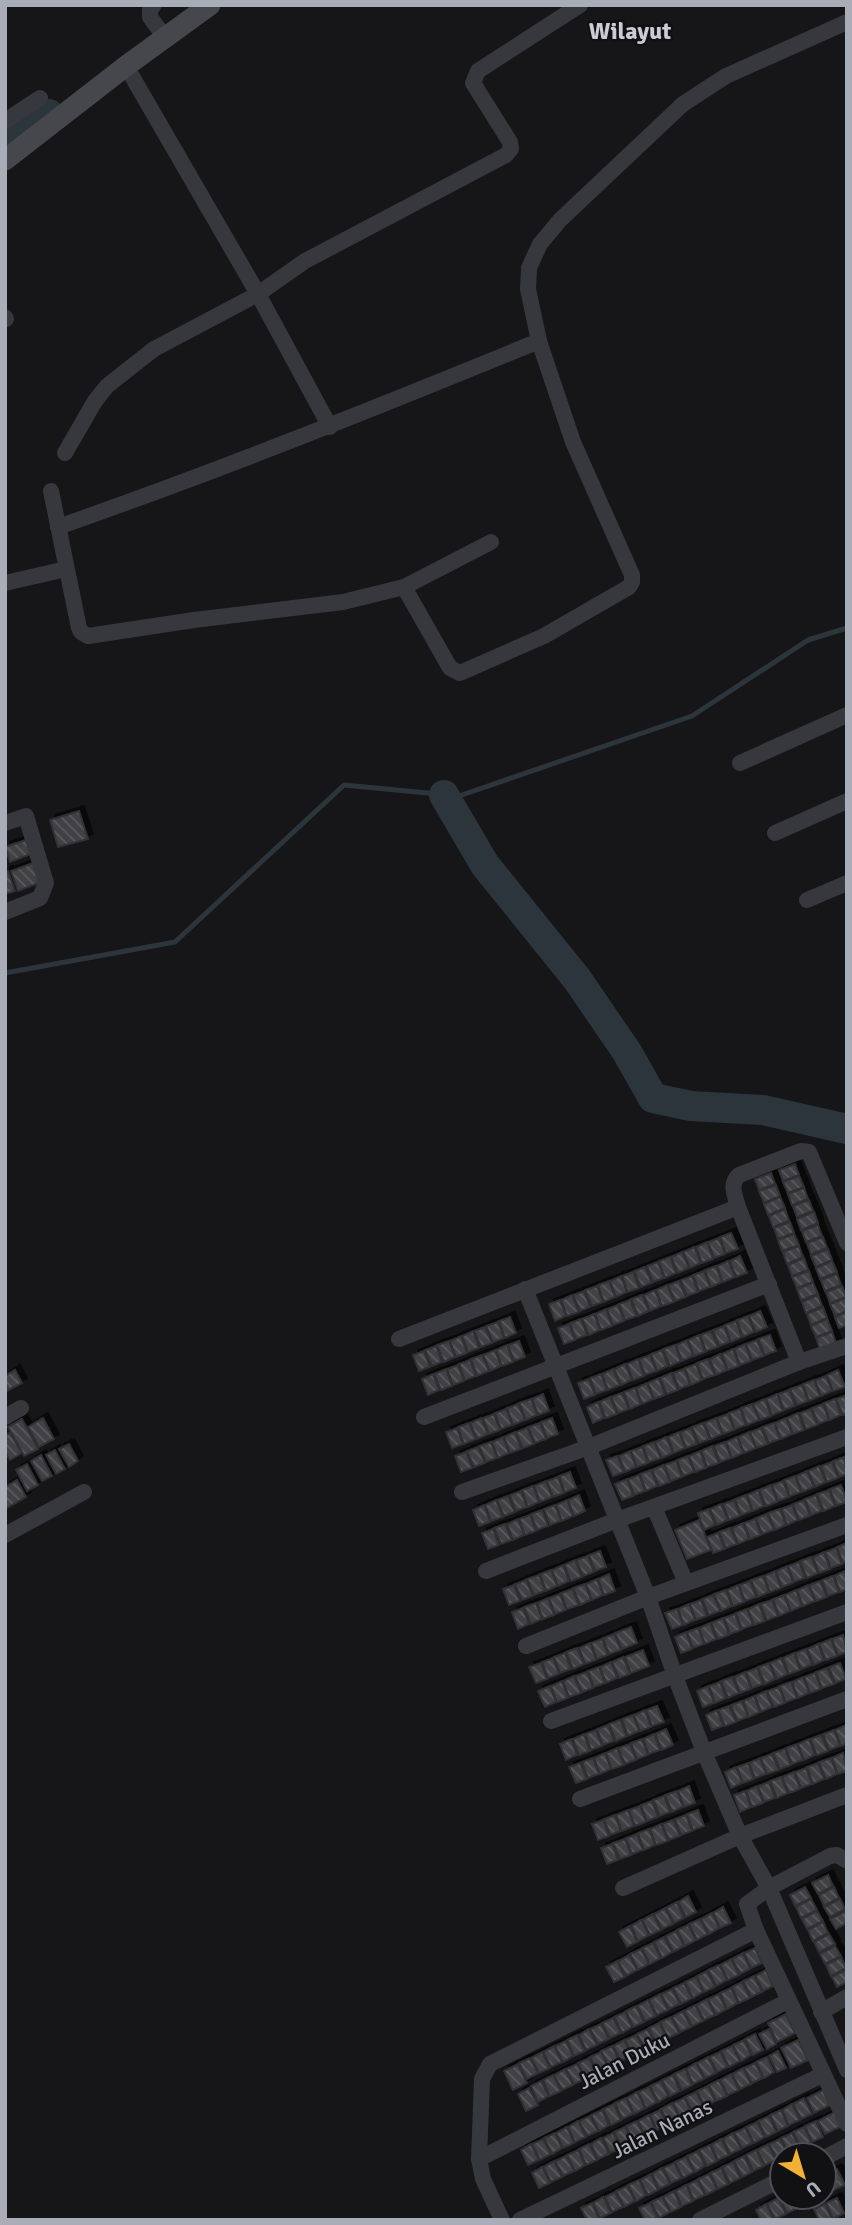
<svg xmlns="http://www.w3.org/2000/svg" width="852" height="2225" font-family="Signika,sans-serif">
	<defs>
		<pattern id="building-back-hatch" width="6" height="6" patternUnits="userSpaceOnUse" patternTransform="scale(1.75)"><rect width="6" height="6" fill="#404145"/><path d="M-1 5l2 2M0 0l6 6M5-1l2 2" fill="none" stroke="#595a5e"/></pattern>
		<filter id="shadow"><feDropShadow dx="5" dy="-5" stdDeviation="0" flood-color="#0009"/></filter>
	</defs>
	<rect width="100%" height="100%" fill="#161618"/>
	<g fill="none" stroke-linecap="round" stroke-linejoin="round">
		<polyline stroke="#2c353c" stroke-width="5" points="5,973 175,942 344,785 459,796 692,716 808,640 847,628"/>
		<g stroke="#2c353c" stroke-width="30">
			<polyline points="5,146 49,114"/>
			<polyline points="444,795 485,865 577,979 627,1052 653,1098 691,1106 763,1110 847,1129"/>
		</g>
	</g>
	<g fill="url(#building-back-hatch)" stroke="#303034" stroke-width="2" filter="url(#shadow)">
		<polygon points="79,811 88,839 58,847 50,820"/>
		<polygon points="26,840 31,854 10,862 5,847"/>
		<polygon points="33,863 41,882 18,891 11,871"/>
		<polygon points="8,871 15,891 5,894 5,872"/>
		<polygon points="795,1164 799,1175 783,1181 779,1170"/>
		<polygon points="771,1173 775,1184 759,1190 755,1179"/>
		<polygon points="799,1176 804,1187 788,1193 783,1182"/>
		<polygon points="776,1185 780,1196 764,1203 759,1191"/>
		<polygon points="804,1188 808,1199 792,1205 788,1194"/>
		<polygon points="780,1197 785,1208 768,1215 764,1204"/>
		<polygon points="809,1200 813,1211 797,1217 793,1206"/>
		<polygon points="785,1209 789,1221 773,1227 769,1216"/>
		<polygon points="814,1212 818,1223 801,1230 797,1219"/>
		<polygon points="790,1222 794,1233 778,1239 774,1228"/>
		<polygon points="818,1225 822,1236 806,1242 802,1231"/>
		<polygon points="731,1233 738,1249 726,1253 720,1237"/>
		<polygon points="794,1234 799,1245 782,1251 778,1240"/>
		<polygon points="823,1237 827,1248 811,1254 807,1243"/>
		<polygon points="719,1238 725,1254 714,1258 708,1242"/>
		<polygon points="707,1242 713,1259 702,1263 696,1247"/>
		<polygon points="799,1246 803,1257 787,1264 783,1252"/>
		<polygon points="694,1247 701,1263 690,1268 683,1252"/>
		<polygon points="828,1249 832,1260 816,1267 811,1256"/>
		<polygon points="682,1252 689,1268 678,1273 671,1257"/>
		<polygon points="740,1256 747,1273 736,1277 730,1261"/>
		<polygon points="670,1257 676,1273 665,1278 659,1261"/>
		<polygon points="804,1258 808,1270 792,1276 788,1265"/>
		<polygon points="728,1261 735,1277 723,1282 717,1266"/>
		<polygon points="832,1261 837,1272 820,1279 816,1268"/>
		<polygon points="658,1262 664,1278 653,1282 647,1266"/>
		<polygon points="716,1266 722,1282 711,1287 705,1270"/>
		<polygon points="645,1267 652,1283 641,1287 634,1271"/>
		<polygon points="704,1271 710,1287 699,1291 693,1275"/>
		<polygon points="809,1271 813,1282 797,1288 792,1277"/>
		<polygon points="633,1272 639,1288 628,1292 622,1276"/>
		<polygon points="837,1274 841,1285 825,1291 821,1280"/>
		<polygon points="621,1276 627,1292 616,1297 610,1281"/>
		<polygon points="692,1276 698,1292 687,1296 681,1280"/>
		<polygon points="609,1281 615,1297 604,1302 598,1285"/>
		<polygon points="679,1281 686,1297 675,1301 668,1285"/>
		<polygon points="813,1283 818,1294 801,1300 797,1289"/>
		<polygon points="667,1285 674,1302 662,1306 656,1290"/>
		<polygon points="597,1286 603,1302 592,1306 585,1290"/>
		<polygon points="842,1286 846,1297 830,1303 826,1292"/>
		<polygon points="655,1290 661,1306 650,1311 644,1295"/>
		<polygon points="584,1291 590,1307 580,1311 573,1295"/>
		<polygon points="572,1295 579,1312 567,1316 561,1300"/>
		<polygon points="642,1295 649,1311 638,1316 631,1299"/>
		<polygon points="818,1295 822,1306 806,1313 802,1302"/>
		<polygon points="847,1298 847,1311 835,1316 830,1304"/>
		<polygon points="560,1300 566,1316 555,1321 549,1304"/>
		<polygon points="630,1300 637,1316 625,1320 619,1304"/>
		<polygon points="618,1305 624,1321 613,1325 607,1309"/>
		<polygon points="823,1307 827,1318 811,1325 807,1314"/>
		<polygon points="606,1309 612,1326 601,1330 595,1314"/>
		<polygon points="760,1311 767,1327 756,1332 749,1316"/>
		<polygon points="847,1312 847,1325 839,1328 835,1317"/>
		<polygon points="594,1314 600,1330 589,1335 582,1319"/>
		<polygon points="748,1316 754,1332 743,1337 737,1320"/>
		<polygon points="510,1317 516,1333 505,1338 499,1321"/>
		<polygon points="581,1319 587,1335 576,1339 570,1323"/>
		<polygon points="827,1319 832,1331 816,1337 811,1326"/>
		<polygon points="736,1321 742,1337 731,1342 725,1325"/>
		<polygon points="498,1322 504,1338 493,1342 486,1326"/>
		<polygon points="569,1324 575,1340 564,1344 558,1328"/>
		<polygon points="724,1326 730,1342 719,1346 713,1330"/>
		<polygon points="485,1327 492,1343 481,1347 474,1331"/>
		<polygon points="473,1331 479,1348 468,1352 462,1336"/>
		<polygon points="711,1331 718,1347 706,1351 700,1335"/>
		<polygon points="832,1332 836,1343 820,1349 816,1338"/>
		<polygon points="699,1335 705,1352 694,1356 688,1340"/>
		<polygon points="770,1335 776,1351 765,1355 758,1339"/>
		<polygon points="461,1336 467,1353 456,1357 450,1341"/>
		<polygon points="687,1340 693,1356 682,1361 676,1345"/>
		<polygon points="757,1340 764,1356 752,1360 746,1344"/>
		<polygon points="449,1341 455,1357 444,1362 437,1345"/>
		<polygon points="519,1341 525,1357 514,1361 508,1345"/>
		<polygon points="745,1344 751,1361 740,1365 734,1349"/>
		<polygon points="507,1345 513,1362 502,1366 496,1350"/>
		<polygon points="675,1345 681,1361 670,1366 663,1349"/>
		<polygon points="436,1346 442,1362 432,1366 425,1350"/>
		<polygon points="733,1349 739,1366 728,1370 722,1354"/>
		<polygon points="495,1350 501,1366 490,1371 483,1355"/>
		<polygon points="662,1350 668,1366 657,1371 651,1354"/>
		<polygon points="424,1351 430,1367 419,1371 413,1355"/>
		<polygon points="720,1354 727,1370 716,1375 710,1359"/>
		<polygon points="482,1355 489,1371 477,1376 471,1359"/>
		<polygon points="650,1355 656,1371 645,1375 639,1359"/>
		<polygon points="638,1359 644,1376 633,1380 627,1364"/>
		<polygon points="708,1359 715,1375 703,1379 697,1363"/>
		<polygon points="470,1360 476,1376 465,1380 459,1364"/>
		<polygon points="625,1364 632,1380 621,1385 614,1369"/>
		<polygon points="696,1364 702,1380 691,1385 685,1368"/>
		<polygon points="458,1365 464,1381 453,1385 447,1369"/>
		<polygon points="446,1369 452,1386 441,1390 434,1374"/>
		<polygon points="613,1369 620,1385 608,1390 602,1374"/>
		<polygon points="684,1369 690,1385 679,1389 673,1373"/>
		<polygon points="15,1370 22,1383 7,1391 5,1376"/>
		<polygon points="838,1370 845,1387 833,1391 827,1375"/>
		<polygon points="671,1373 678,1390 667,1394 660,1378"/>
		<polygon points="433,1374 439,1390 428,1395 422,1379"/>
		<polygon points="601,1374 607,1390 596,1394 590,1378"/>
		<polygon points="826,1376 832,1391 821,1396 815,1380"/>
		<polygon points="659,1378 665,1395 654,1399 648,1383"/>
		<polygon points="589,1379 595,1395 584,1399 578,1383"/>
		<polygon points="814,1380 820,1396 809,1401 803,1384"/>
		<polygon points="647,1383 653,1399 642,1404 636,1388"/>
		<polygon points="802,1385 808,1401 797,1405 790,1389"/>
		<polygon points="635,1388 641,1404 630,1409 624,1392"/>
		<polygon points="789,1390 795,1406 784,1410 778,1394"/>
		<polygon points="622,1393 629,1409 618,1413 611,1397"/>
		<polygon points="543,1394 549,1411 538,1415 532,1399"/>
		<polygon points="777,1394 783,1411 772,1415 766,1399"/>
		<polygon points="847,1395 847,1413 843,1415 836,1399"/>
		<polygon points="610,1397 617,1414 606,1418 599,1402"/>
		<polygon points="531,1399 537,1415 526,1420 519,1403"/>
		<polygon points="765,1399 771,1416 760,1420 753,1404"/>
		<polygon points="835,1399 841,1415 830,1420 824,1403"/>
		<polygon points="598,1402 604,1418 593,1423 587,1407"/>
		<polygon points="518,1404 525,1420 513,1425 507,1408"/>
		<polygon points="752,1404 759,1420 747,1425 741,1408"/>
		<polygon points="823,1404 829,1420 818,1424 812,1408"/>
		<polygon points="506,1409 512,1425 501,1429 495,1413"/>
		<polygon points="740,1409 746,1425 735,1429 729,1413"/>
		<polygon points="811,1409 817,1425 806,1429 800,1413"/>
		<polygon points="798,1413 804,1430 793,1434 787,1418"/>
		<polygon points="494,1414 500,1430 489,1434 483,1418"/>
		<polygon points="728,1414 734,1430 723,1434 717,1418"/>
		<polygon points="43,1418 54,1439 39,1447 28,1427"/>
		<polygon points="481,1418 488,1434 477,1439 470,1423"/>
		<polygon points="552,1418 558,1434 547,1438 541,1422"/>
		<polygon points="716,1418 722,1434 711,1439 704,1423"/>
		<polygon points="786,1418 792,1434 781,1439 775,1423"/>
		<polygon points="22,1419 38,1449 24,1456 8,1427"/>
		<polygon points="469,1423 476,1439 464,1444 458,1427"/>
		<polygon points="540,1423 546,1439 535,1443 528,1427"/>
		<polygon points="703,1423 710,1439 699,1443 692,1427"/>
		<polygon points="774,1423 780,1439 769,1443 762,1427"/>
		<polygon points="457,1428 463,1444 452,1448 446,1432"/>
		<polygon points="527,1428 534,1444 523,1448 516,1432"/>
		<polygon points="691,1428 697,1444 686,1448 680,1432"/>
		<polygon points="761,1428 768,1444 756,1448 750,1432"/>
		<polygon points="515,1432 521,1449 510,1453 504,1437"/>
		<polygon points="679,1432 685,1448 674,1453 668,1437"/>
		<polygon points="749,1432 756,1448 744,1453 738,1437"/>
		<polygon points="10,1433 22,1453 10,1460 5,1452 5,1435"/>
		<polygon points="503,1437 509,1453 498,1458 492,1442"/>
		<polygon points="666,1437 673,1453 662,1458 655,1442"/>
		<polygon points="737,1437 743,1453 732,1458 726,1442"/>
		<polygon points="491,1442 497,1458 486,1462 479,1446"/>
		<polygon points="654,1442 661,1458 649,1462 643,1446"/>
		<polygon points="725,1442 731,1458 720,1462 714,1446"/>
		<polygon points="69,1444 78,1461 69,1467 59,1449"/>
		<polygon points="712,1446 719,1463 707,1467 701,1451"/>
		<polygon points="478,1447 485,1463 474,1467 467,1451"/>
		<polygon points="642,1447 648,1463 637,1467 631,1451"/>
		<polygon points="55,1450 65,1469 56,1474 46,1455"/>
		<polygon points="630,1451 636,1467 625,1472 619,1456"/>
		<polygon points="700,1451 706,1468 695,1472 689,1456"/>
		<polygon points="466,1452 472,1468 461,1472 455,1456"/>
		<polygon points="41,1455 52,1476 42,1481 31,1461"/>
		<polygon points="617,1456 624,1472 613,1476 606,1460"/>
		<polygon points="688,1456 694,1472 683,1476 677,1460"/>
		<polygon points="844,1457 847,1474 839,1477 833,1461"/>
		<polygon points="676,1461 682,1477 671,1481 664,1465"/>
		<polygon points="832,1462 838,1478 827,1482 821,1466"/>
		<polygon points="27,1464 38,1485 27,1491 16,1470"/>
		<polygon points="663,1465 670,1482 659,1486 652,1470"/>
		<polygon points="819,1466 826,1482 815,1487 808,1471"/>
		<polygon points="651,1470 657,1486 646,1491 640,1474"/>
		<polygon points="807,1471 814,1487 802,1492 796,1476"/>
		<polygon points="570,1472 576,1488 565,1492 559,1476"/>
		<polygon points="639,1475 645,1491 634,1495 628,1479"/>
		<polygon points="795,1476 801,1492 790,1496 784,1480"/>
		<polygon points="558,1477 564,1493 553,1497 547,1481"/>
		<polygon points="627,1479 633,1496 622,1500 615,1484"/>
		<polygon points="17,1480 26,1497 5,1509 5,1487"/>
		<polygon points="546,1481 552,1497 540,1502 534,1486"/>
		<polygon points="783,1481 789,1497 778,1501 772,1485"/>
		<polygon points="771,1485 777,1502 766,1506 759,1490"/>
		<polygon points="841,1485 847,1502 836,1506 830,1489"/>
		<polygon points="533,1486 539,1502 528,1507 522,1490"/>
		<polygon points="758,1490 764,1506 753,1511 747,1495"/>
		<polygon points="829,1490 835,1506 824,1511 817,1494"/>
		<polygon points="521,1491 527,1507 516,1511 510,1495"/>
		<polygon points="579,1495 585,1511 574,1516 568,1500"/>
		<polygon points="746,1495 752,1511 741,1515 735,1499"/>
		<polygon points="816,1495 822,1511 811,1515 805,1499"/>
		<polygon points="508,1496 515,1512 504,1516 497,1500"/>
		<polygon points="496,1500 503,1517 491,1521 485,1505"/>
		<polygon points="567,1500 573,1516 562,1521 556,1505"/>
		<polygon points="734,1500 740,1516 729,1520 723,1504"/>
		<polygon points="804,1500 810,1516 799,1520 793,1504"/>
		<polygon points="721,1504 728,1520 717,1525 710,1509"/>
		<polygon points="484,1505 490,1522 479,1526 473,1510"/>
		<polygon points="555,1505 561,1521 550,1525 544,1509"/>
		<polygon points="792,1505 798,1520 787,1525 781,1509"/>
		<polygon points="709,1509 715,1525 704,1530 698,1513"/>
		<polygon points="780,1509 786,1525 775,1530 768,1513"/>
		<polygon points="542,1510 548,1526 537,1530 531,1514"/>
		<polygon points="767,1514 774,1530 762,1534 756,1518"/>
		<polygon points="530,1515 536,1531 525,1535 519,1519"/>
		<polygon points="518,1519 524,1535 513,1540 507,1524"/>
		<polygon points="755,1519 761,1535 750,1539 744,1523"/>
		<polygon points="699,1520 711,1550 687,1559 675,1530"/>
		<polygon points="743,1523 749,1539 738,1544 732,1528"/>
		<polygon points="505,1524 512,1540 501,1544 494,1528"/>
		<polygon points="730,1528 737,1544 726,1548 719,1532"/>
		<polygon points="493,1529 499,1545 488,1549 482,1533"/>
		<polygon points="718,1533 725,1549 713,1553 707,1537"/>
		<polygon points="847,1543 847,1562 843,1563 837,1547"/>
		<polygon points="836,1548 842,1564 831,1568 825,1552"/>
		<polygon points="600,1551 606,1567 595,1571 589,1555"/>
		<polygon points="824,1552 830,1569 819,1573 813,1557"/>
		<polygon points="588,1556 594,1572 583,1576 576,1560"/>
		<polygon points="811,1557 818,1573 807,1578 800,1561"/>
		<polygon points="575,1560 582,1577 571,1581 564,1565"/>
		<polygon points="799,1562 805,1578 794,1582 788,1566"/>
		<polygon points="563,1565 569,1581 558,1586 552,1570"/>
		<polygon points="787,1566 793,1583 782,1587 776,1571"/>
		<polygon points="551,1570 557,1586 546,1591 540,1574"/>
		<polygon points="775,1571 781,1588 770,1592 764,1576"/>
		<polygon points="845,1571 847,1589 840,1592 834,1576"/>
		<polygon points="609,1574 615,1591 604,1595 598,1579"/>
		<polygon points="539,1575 545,1591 534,1595 527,1579"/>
		<polygon points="763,1576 769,1592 758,1597 751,1580"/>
		<polygon points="833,1576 839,1592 828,1596 822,1580"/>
		<polygon points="597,1579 603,1595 592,1600 586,1584"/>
		<polygon points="526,1580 533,1596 522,1600 515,1584"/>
		<polygon points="750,1581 756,1597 745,1601 739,1585"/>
		<polygon points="820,1581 827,1597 816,1601 809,1585"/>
		<polygon points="585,1584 591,1600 580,1605 573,1588"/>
		<polygon points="514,1585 520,1601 509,1605 503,1589"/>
		<polygon points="738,1585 744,1602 733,1606 727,1590"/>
		<polygon points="808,1585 815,1601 803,1606 797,1590"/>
		<polygon points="572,1589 579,1605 567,1609 561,1593"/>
		<polygon points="726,1590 732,1606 721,1611 714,1594"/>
		<polygon points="796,1590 802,1606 791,1611 785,1595"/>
		<polygon points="560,1594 566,1610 555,1614 549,1598"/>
		<polygon points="713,1595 720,1611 709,1615 702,1599"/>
		<polygon points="784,1595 790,1611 779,1616 773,1599"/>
		<polygon points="548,1598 554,1615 543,1619 537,1603"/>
		<polygon points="701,1600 707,1616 696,1620 690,1604"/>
		<polygon points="772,1600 778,1616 767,1620 760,1604"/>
		<polygon points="536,1603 542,1619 531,1624 524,1607"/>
		<polygon points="689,1604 695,1620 684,1625 678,1609"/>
		<polygon points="759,1604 765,1621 754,1625 748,1609"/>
		<polygon points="523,1608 529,1624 518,1629 512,1612"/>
		<polygon points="677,1609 683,1625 672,1629 665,1613"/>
		<polygon points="747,1609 753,1625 742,1629 736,1613"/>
		<polygon points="735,1614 741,1630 730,1634 724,1618"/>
		<polygon points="723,1618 729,1635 718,1639 711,1623"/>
		<polygon points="710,1623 716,1639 705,1644 699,1628"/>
		<polygon points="631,1627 637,1643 622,1649 615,1633"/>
		<polygon points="698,1628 704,1644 693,1648 687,1632"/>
		<polygon points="686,1632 692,1649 681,1653 675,1637"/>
		<polygon points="614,1634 621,1650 609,1654 603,1638"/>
		<polygon points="843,1635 847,1652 838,1655 832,1639"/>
		<polygon points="602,1639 608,1655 597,1659 591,1643"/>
		<polygon points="831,1639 837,1656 826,1660 819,1644"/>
		<polygon points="590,1643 596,1660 585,1664 579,1648"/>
		<polygon points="818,1644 824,1660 814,1665 807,1649"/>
		<polygon points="577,1648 584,1664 573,1669 566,1652"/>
		<polygon points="806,1649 812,1665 801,1669 795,1653"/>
		<polygon points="643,1650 649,1666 631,1673 625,1657"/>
		<polygon points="565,1653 571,1669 560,1673 554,1657"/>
		<polygon points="794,1653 800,1670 789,1674 783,1658"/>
		<polygon points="623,1657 630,1674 619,1678 612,1662"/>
		<polygon points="553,1658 559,1674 548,1678 542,1662"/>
		<polygon points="781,1658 788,1674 777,1679 770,1663"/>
		<polygon points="611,1662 617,1678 606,1683 600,1667"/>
		<polygon points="541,1663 547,1679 536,1683 529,1667"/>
		<polygon points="769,1663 775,1679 765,1684 758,1667"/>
		<polygon points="840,1663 846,1679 835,1683 829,1667"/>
		<polygon points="599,1667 605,1683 594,1687 588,1671"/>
		<polygon points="757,1668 763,1684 752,1688 746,1672"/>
		<polygon points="827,1668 834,1684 822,1688 816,1672"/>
		<polygon points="587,1672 593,1688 582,1692 575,1676"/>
		<polygon points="745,1672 751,1689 740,1693 734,1677"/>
		<polygon points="815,1673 821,1689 810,1693 804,1677"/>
		<polygon points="574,1676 581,1693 569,1697 563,1681"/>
		<polygon points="732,1677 739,1693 728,1698 721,1681"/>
		<polygon points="803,1677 809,1693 798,1698 792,1682"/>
		<polygon points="562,1681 568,1698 557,1702 551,1686"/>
		<polygon points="720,1682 726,1698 715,1703 709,1686"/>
		<polygon points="791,1682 797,1698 786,1702 779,1686"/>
		<polygon points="550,1686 556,1702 545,1707 538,1691"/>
		<polygon points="708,1686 714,1703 703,1707 697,1691"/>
		<polygon points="779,1687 785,1703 774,1707 767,1691"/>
		<polygon points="766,1691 772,1707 761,1712 755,1696"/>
		<polygon points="754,1696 760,1712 749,1717 743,1701"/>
		<polygon points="742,1701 748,1717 737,1721 731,1705"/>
		<polygon points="657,1706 664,1722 652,1726 646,1710"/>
		<polygon points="729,1706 736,1722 725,1726 718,1710"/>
		<polygon points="645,1710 651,1727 640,1731 634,1715"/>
		<polygon points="717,1710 723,1726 712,1730 706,1715"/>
		<polygon points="633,1715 639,1731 628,1736 622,1719"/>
		<polygon points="620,1720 627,1736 616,1741 609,1724"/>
		<polygon points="608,1725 614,1741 603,1745 597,1729"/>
		<polygon points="846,1725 847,1743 841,1746 835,1730"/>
		<polygon points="666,1729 673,1745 662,1750 655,1734"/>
		<polygon points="596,1730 602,1746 591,1750 585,1734"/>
		<polygon points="834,1730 840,1746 829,1750 823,1734"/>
		<polygon points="584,1734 590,1751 579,1755 573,1739"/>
		<polygon points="654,1734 660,1750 649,1754 643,1739"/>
		<polygon points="821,1735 828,1751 817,1755 810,1739"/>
		<polygon points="571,1739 577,1755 566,1760 560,1744"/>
		<polygon points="642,1739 648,1755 637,1759 631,1743"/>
		<polygon points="809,1739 815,1755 804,1760 798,1744"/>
		<polygon points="630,1744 636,1760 625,1764 618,1748"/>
		<polygon points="797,1744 803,1760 792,1764 786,1748"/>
		<polygon points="617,1748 624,1765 612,1769 606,1753"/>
		<polygon points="785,1749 791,1765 780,1769 773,1753"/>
		<polygon points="605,1753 611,1769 600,1774 594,1758"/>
		<polygon points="843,1753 847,1771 838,1774 832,1758"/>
		<polygon points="772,1754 779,1770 767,1774 761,1758"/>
		<polygon points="593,1758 599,1774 588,1778 582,1762"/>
		<polygon points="760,1758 766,1774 755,1778 749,1763"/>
		<polygon points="831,1758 837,1774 826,1779 819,1762"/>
		<polygon points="580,1763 587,1779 576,1783 569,1767"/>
		<polygon points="748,1763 754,1779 743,1783 737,1767"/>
		<polygon points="818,1763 824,1779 813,1784 807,1767"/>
		<polygon points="736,1767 742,1783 731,1788 725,1772"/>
		<polygon points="806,1768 812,1784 801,1788 795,1772"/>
		<polygon points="794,1772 800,1789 789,1793 782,1777"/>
		<polygon points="781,1777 788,1793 777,1798 770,1781"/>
		<polygon points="769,1782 775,1798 764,1802 758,1786"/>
		<polygon points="689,1786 695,1803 684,1807 678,1791"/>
		<polygon points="757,1786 763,1803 752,1807 746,1791"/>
		<polygon points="677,1791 683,1807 672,1812 665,1795"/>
		<polygon points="745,1791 751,1807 740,1812 734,1795"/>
		<polygon points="664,1796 670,1812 660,1816 653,1800"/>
		<polygon points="652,1801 658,1817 647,1821 641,1805"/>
		<polygon points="640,1806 646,1822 635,1826 629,1810"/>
		<polygon points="628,1810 634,1826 622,1831 616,1815"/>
		<polygon points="698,1810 704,1826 693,1830 687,1814"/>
		<polygon points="615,1815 621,1831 610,1835 604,1819"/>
		<polygon points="686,1815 692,1831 681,1835 675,1819"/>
		<polygon points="603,1820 609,1836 598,1840 592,1824"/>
		<polygon points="673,1820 680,1836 669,1840 662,1824"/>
		<polygon points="661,1824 668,1841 656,1845 650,1829"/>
		<polygon points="649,1829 655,1845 644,1850 638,1833"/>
		<polygon points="637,1834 643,1850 632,1854 626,1838"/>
		<polygon points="625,1839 631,1855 620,1859 613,1843"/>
		<polygon points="612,1844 618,1860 607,1864 601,1848"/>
		<polygon points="828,1875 833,1886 818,1894 812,1883"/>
		<polygon points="805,1887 811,1898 795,1906 790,1895"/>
		<polygon points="834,1887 839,1898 824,1906 819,1895"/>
		<polygon points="688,1896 696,1912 686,1917 678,1902"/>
		<polygon points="811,1899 817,1910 801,1918 796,1907"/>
		<polygon points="840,1899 845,1909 830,1917 824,1907"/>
		<polygon points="677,1902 684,1918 674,1923 666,1908"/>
		<polygon points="723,1907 731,1923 720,1928 713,1913"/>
		<polygon points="665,1908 673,1924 662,1929 654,1914"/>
		<polygon points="817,1911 823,1921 807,1929 802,1919"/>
		<polygon points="846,1911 847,1923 836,1929 830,1919"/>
		<polygon points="712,1913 719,1928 709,1934 701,1919"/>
		<polygon points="653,1914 661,1930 650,1935 642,1920"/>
		<polygon points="700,1919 708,1934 697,1940 689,1924"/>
		<polygon points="641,1920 649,1935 638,1941 631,1926"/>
		<polygon points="823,1922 828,1933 813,1941 808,1930"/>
		<polygon points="688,1925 696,1940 685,1946 677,1930"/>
		<polygon points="630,1926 637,1942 627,1947 619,1932"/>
		<polygon points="676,1931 684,1946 673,1952 666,1936"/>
		<polygon points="829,1934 835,1944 819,1952 814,1942"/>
		<polygon points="664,1937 672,1952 662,1958 654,1942"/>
		<polygon points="653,1943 661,1958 650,1964 642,1948"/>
		<polygon points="835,1946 841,1956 825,1964 820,1954"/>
		<polygon points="755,1948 762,1963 751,1968 744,1953"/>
		<polygon points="641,1949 649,1964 638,1970 630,1954"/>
		<polygon points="743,1953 750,1969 740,1974 732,1959"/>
		<polygon points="629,1955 637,1970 626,1976 618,1961"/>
		<polygon points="841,1957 846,1968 831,1976 826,1965"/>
		<polygon points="731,1959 739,1975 728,1980 720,1965"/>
		<polygon points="617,1961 625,1977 614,1982 606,1967"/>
		<polygon points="719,1965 727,1980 716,1986 708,1970"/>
		<polygon points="847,1969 847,1982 837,1987 832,1977"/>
		<polygon points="766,1970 773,1986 763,1991 755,1976"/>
		<polygon points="707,1971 715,1987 704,1992 697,1976"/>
		<polygon points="754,1976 762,1992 751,1997 743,1981"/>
		<polygon points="696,1977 703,1992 693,1998 685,1982"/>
		<polygon points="742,1982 750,1998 739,2003 732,1987"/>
		<polygon points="684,1983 692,1998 681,2004 673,1988"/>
		<polygon points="731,1988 738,2003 727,2009 720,1993"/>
		<polygon points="672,1989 680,2004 669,2009 661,1994"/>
		<polygon points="660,1994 668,2010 657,2015 649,2000"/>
		<polygon points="719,1994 726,2009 716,2015 708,1999"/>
		<polygon points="707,1999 715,2015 704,2020 696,2005"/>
		<polygon points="648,2000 656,2016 645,2021 637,2006"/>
		<polygon points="695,2005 703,2021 692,2026 684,2011"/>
		<polygon points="636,2006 644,2022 633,2027 626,2011"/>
		<polygon points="683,2011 691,2027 680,2032 672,2017"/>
		<polygon points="625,2012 632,2027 622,2033 614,2017"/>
		<polygon points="786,2014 795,2033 777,2042 768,2023"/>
		<polygon points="671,2017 679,2033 668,2038 660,2022"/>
		<polygon points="613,2018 621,2033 610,2038 602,2023"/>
		<polygon points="659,2023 667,2038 656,2044 649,2028"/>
		<polygon points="601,2024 609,2039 598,2044 590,2029"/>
		<polygon points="589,2029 597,2045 586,2050 579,2035"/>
		<polygon points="648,2029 655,2044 645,2050 637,2034"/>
		<polygon points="769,2029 776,2044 767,2049 759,2034"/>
		<polygon points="755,2034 763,2050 753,2055 745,2039"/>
		<polygon points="577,2035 585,2051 574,2056 567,2040"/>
		<polygon points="636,2035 644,2050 633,2055 625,2040"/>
		<polygon points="624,2040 632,2056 621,2061 613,2046"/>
		<polygon points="744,2040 751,2055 741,2061 733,2045"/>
		<polygon points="798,2040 808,2060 791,2068 781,2048"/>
		<polygon points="566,2041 573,2056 563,2062 555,2046"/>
		<polygon points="554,2046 562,2062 551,2067 543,2052"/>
		<polygon points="612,2046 620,2062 609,2067 601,2051"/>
		<polygon points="732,2046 740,2061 729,2067 721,2051"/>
		<polygon points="778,2051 786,2068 777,2072 769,2056"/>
		<polygon points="542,2052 550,2068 539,2073 531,2058"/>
		<polygon points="601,2052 608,2067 598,2073 590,2057"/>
		<polygon points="720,2052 728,2067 717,2072 709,2057"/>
		<polygon points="708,2057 716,2073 705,2078 697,2063"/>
		<polygon points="767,2057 774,2072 764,2078 756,2062"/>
		<polygon points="530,2058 538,2073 527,2079 519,2063"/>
		<polygon points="589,2058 596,2073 586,2078 578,2063"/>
		<polygon points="696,2063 704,2079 693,2084 686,2069"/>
		<polygon points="755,2063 763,2078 752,2083 744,2068"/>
		<polygon points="518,2064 527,2083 513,2090 504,2071"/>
		<polygon points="577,2064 585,2079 574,2084 566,2069"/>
		<polygon points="743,2068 751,2084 740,2089 732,2074"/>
		<polygon points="565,2069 573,2085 562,2090 554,2075"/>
		<polygon points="685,2069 692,2085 682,2090 674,2074"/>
		<polygon points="731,2074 739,2090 728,2095 720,2080"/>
		<polygon points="553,2075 561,2091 550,2096 543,2080"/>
		<polygon points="673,2075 680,2091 670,2096 662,2080"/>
		<polygon points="719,2080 727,2096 716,2101 709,2085"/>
		<polygon points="541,2081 549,2096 538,2102 531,2086"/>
		<polygon points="661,2081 668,2096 658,2102 650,2086"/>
		<polygon points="708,2086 715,2101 705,2107 697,2091"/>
		<polygon points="649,2087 657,2102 646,2108 638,2092"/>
		<polygon points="529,2088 538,2105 526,2111 518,2094"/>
		<polygon points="823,2090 830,2105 814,2113 807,2098"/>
		<polygon points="637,2092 645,2108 634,2114 627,2098"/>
		<polygon points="696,2092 704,2107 693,2113 685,2097"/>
		<polygon points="626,2098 633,2114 622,2119 615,2103"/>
		<polygon points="684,2098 692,2113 681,2119 673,2103"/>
		<polygon points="804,2098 812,2114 801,2119 793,2104"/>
		<polygon points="672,2103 680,2119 669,2125 661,2109"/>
		<polygon points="614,2104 621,2120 611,2125 603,2109"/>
		<polygon points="792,2104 800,2120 789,2125 782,2110"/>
		<polygon points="602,2110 609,2125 599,2131 591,2115"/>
		<polygon points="660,2110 668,2125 657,2130 650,2115"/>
		<polygon points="781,2110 788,2126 778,2131 770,2115"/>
		<polygon points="835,2112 842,2126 825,2134 818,2121"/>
		<polygon points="649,2115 656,2131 645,2136 638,2121"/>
		<polygon points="590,2116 598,2131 587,2136 579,2121"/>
		<polygon points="769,2116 776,2132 766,2137 758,2121"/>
		<polygon points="578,2121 586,2137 575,2142 568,2127"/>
		<polygon points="637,2121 644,2136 634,2142 626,2126"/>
		<polygon points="816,2121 823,2137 812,2142 805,2126"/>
		<polygon points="757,2122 765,2137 754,2143 746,2127"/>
		<polygon points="567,2127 574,2143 563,2148 556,2133"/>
		<polygon points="625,2127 633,2142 622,2148 614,2132"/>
		<polygon points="804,2127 811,2142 801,2148 793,2132"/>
		<polygon points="745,2128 753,2143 742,2148 734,2133"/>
		<polygon points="555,2133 562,2148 552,2154 544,2138"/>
		<polygon points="613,2133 621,2148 610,2153 603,2138"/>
		<polygon points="733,2133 741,2149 730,2154 723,2139"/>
		<polygon points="792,2133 800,2148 789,2154 781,2138"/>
		<polygon points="601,2138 609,2154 598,2159 591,2144"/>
		<polygon points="543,2139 551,2154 540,2160 532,2144"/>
		<polygon points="721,2139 729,2155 718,2160 711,2145"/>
		<polygon points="780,2139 788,2154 777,2159 769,2144"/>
		<polygon points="531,2144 539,2160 528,2165 521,2150"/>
		<polygon points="589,2144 597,2160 586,2165 579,2149"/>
		<polygon points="768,2144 776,2160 765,2165 757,2150"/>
		<polygon points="710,2145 717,2161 707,2166 699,2150"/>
		<polygon points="578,2150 585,2165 575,2171 567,2155"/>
		<polygon points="756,2150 764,2166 753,2171 746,2155"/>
		<polygon points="698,2151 705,2166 695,2172 687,2156"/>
		<polygon points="566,2156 574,2171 563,2176 555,2161"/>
		<polygon points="744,2156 752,2172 742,2177 734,2161"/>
		<polygon points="686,2157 694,2172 683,2178 675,2162"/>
		<polygon points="554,2161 562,2177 551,2182 543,2167"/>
		<polygon points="733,2162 740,2178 730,2183 722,2167"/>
		<polygon points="674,2163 682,2178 671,2183 663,2168"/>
		<polygon points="542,2167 550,2183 539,2188 532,2173"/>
		<polygon points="662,2168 670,2184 659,2189 652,2174"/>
		<polygon points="721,2168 728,2184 718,2189 710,2173"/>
		<polygon points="837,2169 845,2185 834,2190 826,2175"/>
		<polygon points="651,2174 658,2190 648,2195 640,2180"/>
		<polygon points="709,2174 717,2189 706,2195 698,2179"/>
		<polygon points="639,2180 646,2195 636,2201 628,2185"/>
		<polygon points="697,2180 705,2195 694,2200 687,2185"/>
		<polygon points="686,2185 693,2201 682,2206 675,2191"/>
		<polygon points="627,2186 635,2201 624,2207 616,2191"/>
		<polygon points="674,2191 681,2207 671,2212 663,2197"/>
		<polygon points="615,2192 623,2207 612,2212 605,2197"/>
		<polygon points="782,2196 792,2197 798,2208 787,2213 779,2198"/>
		<polygon points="603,2197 611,2213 600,2218 593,2203"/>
		<polygon points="662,2197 670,2212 659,2218 651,2202"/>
		<polygon points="778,2198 786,2214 775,2219 767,2204"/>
		<polygon points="837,2198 844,2213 833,2219 826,2203"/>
		<polygon points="592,2203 599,2219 597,2220 587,2220 581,2208"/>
		<polygon points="650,2203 658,2218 645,2220 639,2208"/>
		<polygon points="766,2204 774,2220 761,2220 756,2210"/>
		<polygon points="825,2204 832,2219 831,2220 819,2220 814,2209"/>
	</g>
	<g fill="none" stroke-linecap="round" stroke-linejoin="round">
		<g stroke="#37383d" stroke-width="16">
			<polyline points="154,5 150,9 150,17 166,39"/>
			<polyline points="126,66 258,294 330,427"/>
			<polyline points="5,121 40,98"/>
			<polyline points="5,317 6,319"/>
			<polyline points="65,453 95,401 107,386 154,349 258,294 305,261 506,155 511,149 510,142 473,83 478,71 580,5"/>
			<polyline points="51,491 79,628 81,632 88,636 194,620 343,602 404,587 491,542"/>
			<path d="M 58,527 C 221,470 380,406 539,341"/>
			<polyline points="5,583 66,569"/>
			<polyline points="404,587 450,668 460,673 544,636 629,587 632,582 632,575 573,442 539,341 528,289 529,268 540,244 560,220 683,104 726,76 847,22"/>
			<polyline points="740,763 847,715"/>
			<polyline points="5,823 26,816 46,883 40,898 5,912"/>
			<polyline points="775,833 847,801"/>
			<polyline points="807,900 847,883"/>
			<polyline points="525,1289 648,1597 675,1676 704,1752 740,1836 769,1888 847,2070"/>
			<polyline points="399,1339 738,1207"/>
			<path d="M 799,1362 L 738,1207 C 735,1195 729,1184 739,1175 L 801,1151 L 809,1152 L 847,1243"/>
			<polyline points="5,1417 21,1408"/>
			<polyline points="424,1417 769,1284"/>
			<polyline points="462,1492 589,1447 799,1362 847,1346"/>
			<polyline points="654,1507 686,1583"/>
			<polyline points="5,1535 84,1492"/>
			<polyline points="486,1571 617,1520 847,1437"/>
			<polyline points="526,1646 648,1597 847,1525"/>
			<polyline points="551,1721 847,1612"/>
			<polyline points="580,1799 847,1699"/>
			<polyline points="847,1861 837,1855 830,1856 769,1888 747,1904 756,1930 847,2124"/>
			<polyline points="623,1888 740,1836 847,1795"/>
			<polyline points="821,2012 847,1997"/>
			<polyline points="824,2158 847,2146"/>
			<polyline points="479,2159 788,2001"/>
			<polyline points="502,2220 483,2179 479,2159 482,2079 490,2064 756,1930"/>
			<polyline points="520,2220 822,2075"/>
			<polyline points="700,2220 782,2179"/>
		</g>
		<polyline stroke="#45474d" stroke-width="21" points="5,160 126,66 210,5"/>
	</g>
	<g text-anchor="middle" stroke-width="5" stroke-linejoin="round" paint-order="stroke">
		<g font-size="21" fill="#a8adb8" stroke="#111113">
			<text transform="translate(624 2061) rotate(-27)" y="7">Jalan Duku</text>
			<text transform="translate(662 2129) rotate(-26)" y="7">Jalan Nanas</text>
		</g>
		<g font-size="24" font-weight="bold" fill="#c9ccd4" stroke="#111113">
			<text x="630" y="39">Wilayut</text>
		</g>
	</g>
	<rect width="852" height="2225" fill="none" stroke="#a8adb8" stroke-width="14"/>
	<g transform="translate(803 2176) rotate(142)"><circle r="33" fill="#111113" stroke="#4d4f55" stroke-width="2"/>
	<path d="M0-5L12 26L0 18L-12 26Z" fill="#f2b134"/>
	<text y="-10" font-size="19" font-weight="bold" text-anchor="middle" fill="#a8adb8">U</text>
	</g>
</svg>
